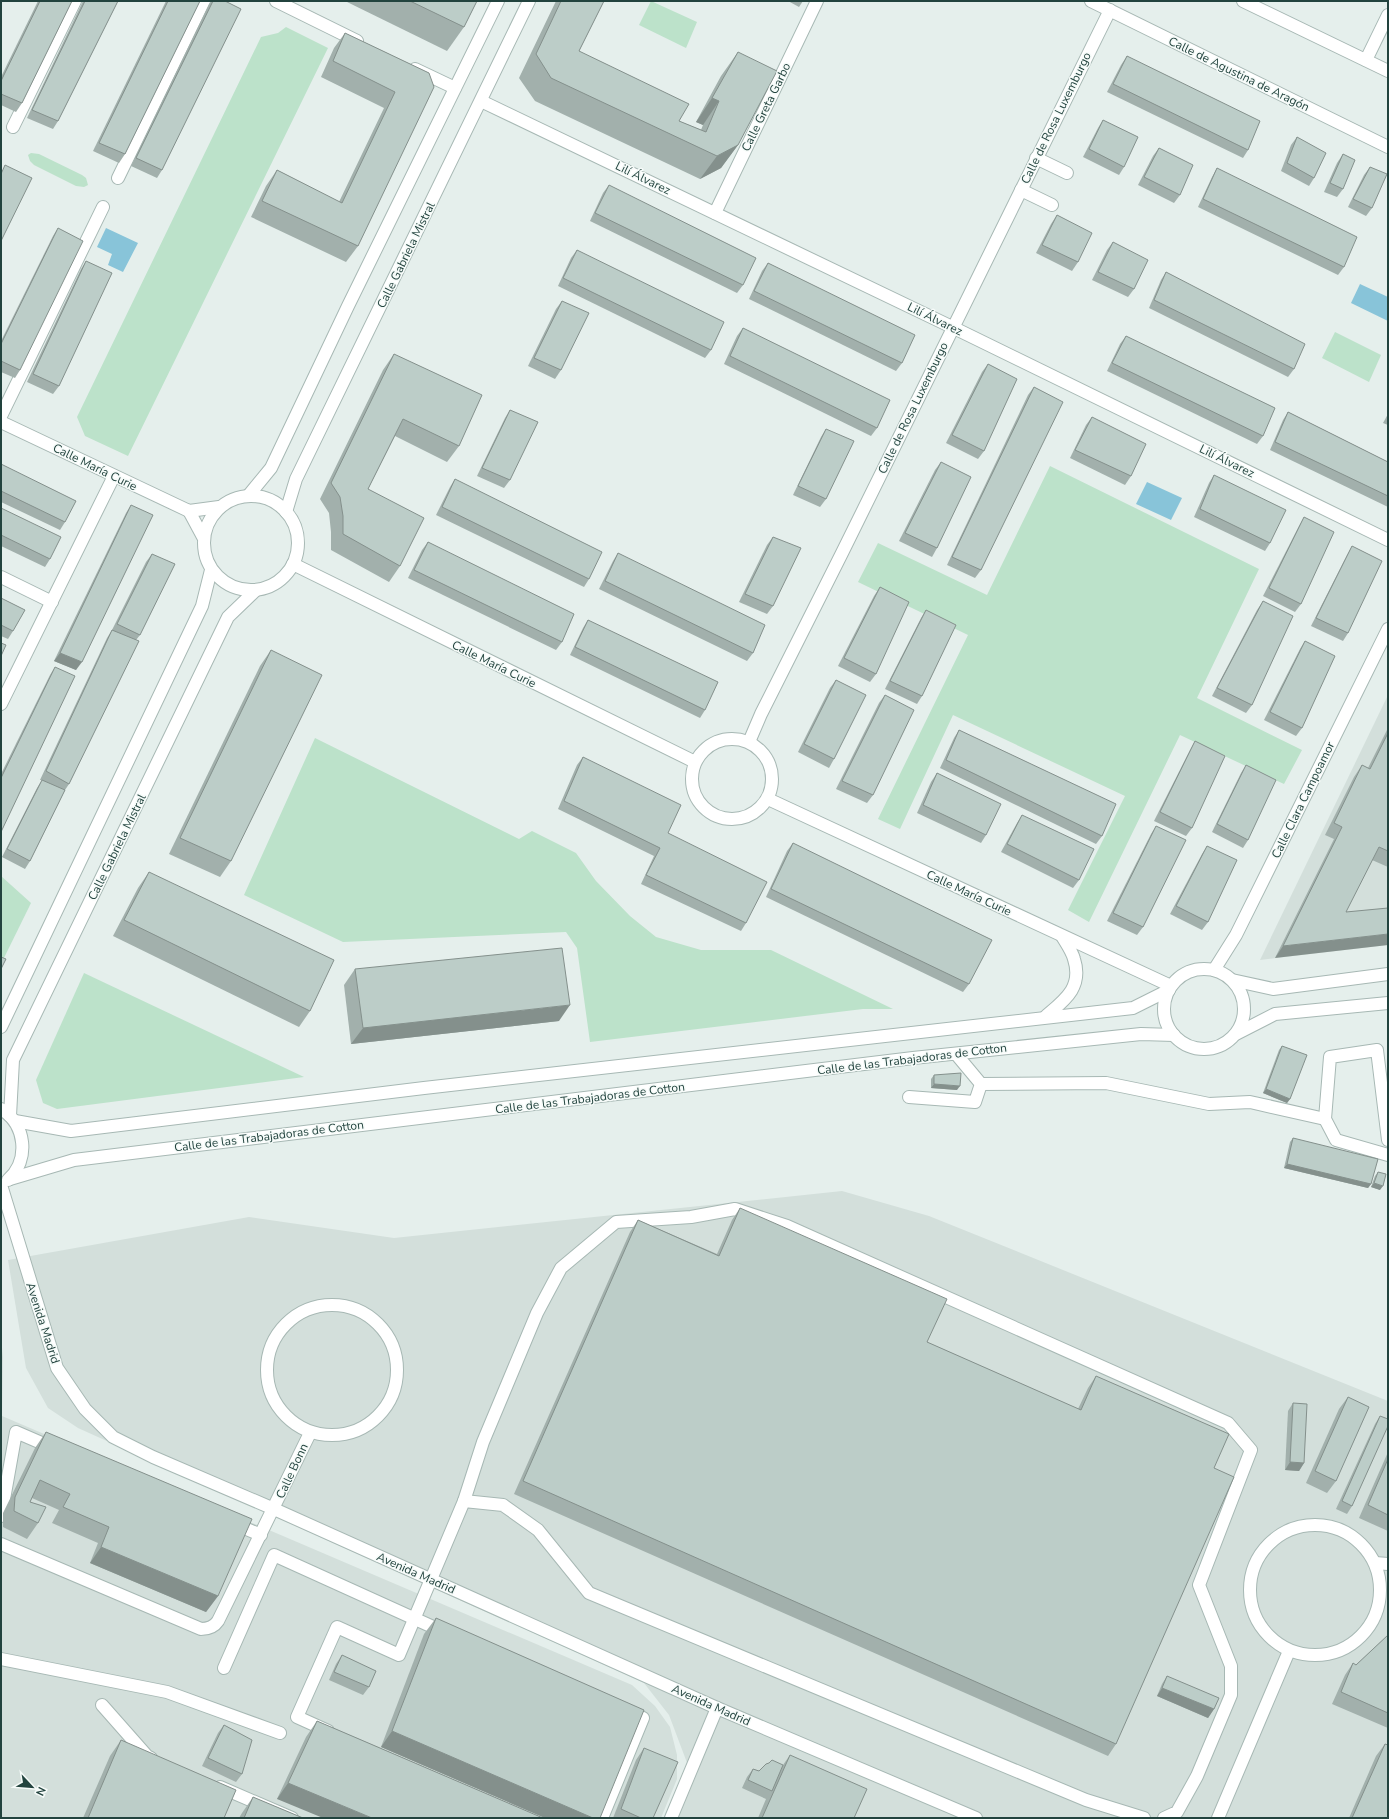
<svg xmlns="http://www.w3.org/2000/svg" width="1389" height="1819" font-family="'Nunito Sans',sans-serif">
	<rect width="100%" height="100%" fill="#e5efec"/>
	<g fill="#d3dfdb">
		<polygon points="1388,695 1388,945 1260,960"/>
		<polygon points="842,1191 929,1216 1388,1401 1388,1818 670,1818 689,1768 669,1715 644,1683 78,1428 48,1408 26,1368 8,1260 249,1217 394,1238"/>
		<polygon points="1,1338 3,1357 2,1416 632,1685 655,1706 670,1727 677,1755 677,1779 661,1818 1,1818"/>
	</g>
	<g fill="#bce2ca">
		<polygon points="651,1 697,22 686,48 639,25"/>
		<polygon points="286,27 328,48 128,456 85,436 77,417 261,37 278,33"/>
		<polygon points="31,153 39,154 82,175 86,178 88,185 84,187 76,186 34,165 30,161 28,155"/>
		<polygon points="1335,332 1381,355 1369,382 1322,358"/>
		<polygon points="1050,466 1259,569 1197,698 1302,750 1284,784 1180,735 1089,922 1068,910 1125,796 953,715 900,829 878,819 968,635 858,582 878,543 987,595"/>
		<polygon points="315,738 519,839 532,831 576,853 596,881 630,916 656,937 701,950 771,950 893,1009 863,1009 590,1042 577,948 566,932 343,942 244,895"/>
		<polygon points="1,876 31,903 1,964"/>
		<polygon points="84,973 304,1077 57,1109 43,1103 36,1080"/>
	</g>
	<g fill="#88c4d9">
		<polygon points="106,228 138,243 123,272 108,265 112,254 97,247"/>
		<polygon points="1360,284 1388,297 1388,321 1351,303"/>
		<polygon points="1147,482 1182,498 1171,520 1136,504"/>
	</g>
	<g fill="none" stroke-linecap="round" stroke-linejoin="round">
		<g stroke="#a7b8b4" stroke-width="14">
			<g id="minor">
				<polyline points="276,1 357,41"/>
				<polyline points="1091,1 1388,147"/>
				<polyline points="1243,1 1388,71"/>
				<polyline points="1366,60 1388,15"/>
				<polyline points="415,69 455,88"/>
				<polyline points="481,101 952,327 1388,540"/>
				<polyline points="13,127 75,1"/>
				<polyline points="1036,158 1067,173"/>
				<polyline points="118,178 204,1"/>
				<polyline points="1021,190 1052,205"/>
				<polyline points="715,213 817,1"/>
				<polyline points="1,416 103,207"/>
				<polyline points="1,422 189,511 219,507"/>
				<circle cx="251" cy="543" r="47"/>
				<polyline points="248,496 271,468 348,306 498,1"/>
				<polyline points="189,511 203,537"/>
				<polyline points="286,512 296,479 529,1"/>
				<polyline points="293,564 695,762"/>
				<polyline points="1,577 52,602"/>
				<polyline points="1,704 114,476"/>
				<circle cx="732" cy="779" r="40"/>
				<polyline points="749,742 761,714 842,553 1110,10"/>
				<polyline points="768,799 1171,986"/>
				<circle cx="1204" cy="1009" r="40"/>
				<polyline points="1214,970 1236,935 1388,629"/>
				<polyline points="1232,980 1273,989 1388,974"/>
				<path d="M 1046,1016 C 1065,1000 1083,987 1074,959 C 1072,951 1066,943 1062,936"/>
				<polyline points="1,1027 202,606 211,570"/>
				<polyline points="1236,1034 1275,1014 1388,1003"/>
				<polyline points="981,1084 1106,1083 1209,1104 1250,1102 1325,1119"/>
				<polyline points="909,1097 975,1102 981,1084 956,1054"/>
				<path d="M 1,1109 C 26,1124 30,1160 8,1180"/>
				<polyline points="10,1116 13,1060 228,617 255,591"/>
				<polyline points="15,1121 71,1131 424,1088 1133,1008 1169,990"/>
				<polyline points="1388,1140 1377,1050 1330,1057 1325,1119 1336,1140 1388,1155"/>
				<polyline points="10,1179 74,1160 913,1058 1141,1034 1174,1035"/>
				<polyline points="1,1185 57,1368 85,1409 113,1437 153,1457 274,1509 717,1708 976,1818"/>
				<circle cx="332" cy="1370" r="65"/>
				<polyline points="464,1501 483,1442 537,1313 561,1268 616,1222 691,1217 735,1209 787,1226 1228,1423 1251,1450 1199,1585 1231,1666 1231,1695 1197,1776 1177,1812 1164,1818"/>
				<polyline points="1,1516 16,1432 53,1448"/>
				<polyline points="232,1523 261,1535"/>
				<circle cx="1315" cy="1590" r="65"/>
				<path d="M 1,1544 L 201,1629 C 209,1629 214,1627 218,1621 L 310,1433"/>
				<polyline points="1375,1563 1388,1564"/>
				<polyline points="1,1659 167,1692 280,1733"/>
				<polyline points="224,1668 274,1555 444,1632"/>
				<polyline points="102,1705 147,1756 151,1758"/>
				<polyline points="328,1731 297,1717 337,1627 399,1655 464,1501 503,1505 538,1530 589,1593 1086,1800 1144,1818"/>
				<polyline points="220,1787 292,1818"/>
				<polyline points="602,1818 643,1718 626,1711"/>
				<polyline points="671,1818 717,1708"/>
				<polyline points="1218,1818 1289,1651"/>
			</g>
		</g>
		<use href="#minor" stroke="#fff" stroke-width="12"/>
	</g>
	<g fill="#a2b0ac">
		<polygon points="38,1 72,1 22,103 16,112 1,105 1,77"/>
		<polygon points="83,1 118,1 58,121 53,129 27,118"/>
		<polygon points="166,1 200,1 125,154 119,163 93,151"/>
		<polygon points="212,1 225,1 162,170 157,178 131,166 209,4"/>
		<polygon points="345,1 477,1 464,27 447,51"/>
		<polygon points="556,1 604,1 579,51 679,121 701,130 703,125 696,122 721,76 738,52 738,145 721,168 700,179 535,101 519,78"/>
		<polygon points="788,1 803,1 799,7"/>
		<polygon points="345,33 429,73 358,246 346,262 251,217 266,186 277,170 339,202 384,108 321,77 334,48"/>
		<polygon points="1127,56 1248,150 1243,158 1107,92 1121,65"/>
		<polygon points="1103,120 1124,167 1119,175 1083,157 1098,128"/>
		<polygon points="1297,137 1314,178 1309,186 1281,171 1291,145"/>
		<polygon points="1159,148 1180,195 1174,203 1138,185 1153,156"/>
		<polygon points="1343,154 1343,189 1337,197 1324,192 1337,163"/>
		<polygon points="1370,167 1372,208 1366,216 1348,207 1364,175"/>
		<polygon points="1217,168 1344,267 1338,275 1198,207 1212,177"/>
		<polygon points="609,185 743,285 737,293 590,221 603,193"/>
		<polygon points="1057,215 1078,262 1072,271 1036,253 1051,224"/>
		<polygon points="58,228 20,370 15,378 1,372 1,341 53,236"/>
		<polygon points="1113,242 1134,289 1128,297 1092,280 1107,250"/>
		<polygon points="577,250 711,350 705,358 558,286 571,258"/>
		<polygon points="86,261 59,386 53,394 27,382 81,269"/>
		<polygon points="768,263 902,363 896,371 749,299 762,271"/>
		<polygon points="1166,272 1294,369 1288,377 1149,308 1161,280"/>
		<polygon points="562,301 561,370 555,379 528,366 556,309"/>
		<polygon points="743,328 877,428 871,436 724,364 737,336"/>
		<polygon points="1126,336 1263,436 1257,444 1107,371 1120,344"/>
		<polygon points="394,354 459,446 447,462 395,436 368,489 400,566 389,582 331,550 331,532 329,513 320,499 383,370"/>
		<polygon points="988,364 984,451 978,459 946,443 982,372"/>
		<polygon points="1034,387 981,570 975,578 947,565 1028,395"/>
		<polygon points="510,410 510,480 504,488 477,476 505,418"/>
		<polygon points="1288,412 1388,462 1388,507 1270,450 1283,420"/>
		<polygon points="1388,414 1388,425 1383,423"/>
		<polygon points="1092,417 1131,476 1125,485 1070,458 1086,425"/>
		<polygon points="826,429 826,499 820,507 793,495 821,437"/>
		<polygon points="941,462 937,548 932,557 899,541 935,470"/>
		<polygon points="1,464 65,522 60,530 1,502"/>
		<polygon points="1214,475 1270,543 1265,551 1194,517 1209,483"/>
		<polygon points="455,479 589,579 584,587 436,515 450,487"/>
		<polygon points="131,505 76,670 54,661 126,513"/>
		<polygon points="1,508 50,559 45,567 1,546"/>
		<polygon points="1304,517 1301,604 1295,612 1263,596 1299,526"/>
		<polygon points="773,537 773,606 767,614 739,602 767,545"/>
		<polygon points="428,542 562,642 556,650 408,578 422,550"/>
		<polygon points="1352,546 1348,633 1343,641 1311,626 1347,555"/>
		<polygon points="618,553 753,653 747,661 599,589 613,561"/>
		<polygon points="152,554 140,635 136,640 69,784 65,790 30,861 25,869 2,857 37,788 42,780 40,780 107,638 112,630 146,562"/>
		<polygon points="880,587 876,674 870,682 838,666 874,596"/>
		<polygon points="1,598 13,631 8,639 1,636"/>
		<polygon points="1263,601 1252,705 1246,713 1212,696 1257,610"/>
		<polygon points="926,610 922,696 917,704 885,689 921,618"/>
		<polygon points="588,620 705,710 700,718 570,655 583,628"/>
		<polygon points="1305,641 1302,728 1296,736 1264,720 1300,649"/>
		<polygon points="271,650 231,861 220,877 169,854 260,666"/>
		<polygon points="55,667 1,832 1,774 50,675"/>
		<polygon points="836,680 834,759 829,768 798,752 830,688"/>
		<polygon points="885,695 873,795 867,803 836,789 879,703"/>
		<polygon points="1388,728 1388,867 1372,860 1275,958 1334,839 1325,835 1354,777 1362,765 1368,768"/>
		<polygon points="959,730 1102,836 1096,844 940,768 954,738"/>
		<polygon points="1195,741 1192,828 1186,836 1154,821 1190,750"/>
		<polygon points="583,757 668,833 746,923 741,931 641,884 654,856 558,809 577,765"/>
		<polygon points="1246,765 1248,840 1243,848 1212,832 1241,773"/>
		<polygon points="937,773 986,835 981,843 917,813 931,782"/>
		<polygon points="1022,815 1079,880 1073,888 1001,852 1017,823"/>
		<polygon points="1156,826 1143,927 1137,935 1107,921 1151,834"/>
		<polygon points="793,843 969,984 963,992 766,897 787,851"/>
		<polygon points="1207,846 1208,922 1202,930 1170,914 1202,854"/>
		<polygon points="149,872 310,1011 299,1027 113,936 138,888"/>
		<polygon points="355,969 559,1021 351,1044 344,985"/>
		<polygon points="1282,1046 1290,1099 1287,1103 1263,1093 1279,1050"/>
		<polygon points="934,1075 957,1090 931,1088 931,1079"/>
		<polygon points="1293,1138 1371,1184 1368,1188 1284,1168 1290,1142"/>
		<polygon points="1378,1172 1380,1190 1371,1187 1375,1176"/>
		<polygon points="740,1208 927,1342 1078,1409 1088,1388 1096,1376 1214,1468 1116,1744 1108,1756 514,1494 630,1232 638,1220 717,1254 732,1220"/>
		<polygon points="1348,1397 1336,1481 1327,1493 1306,1483 1339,1409"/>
		<polygon points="1293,1403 1304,1463 1299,1471 1285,1470 1288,1411"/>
		<polygon points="1380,1416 1352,1506 1347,1514 1336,1509 1375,1424"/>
		<polygon points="46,1432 218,1596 206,1612 90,1563 98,1543 52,1523 59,1510 32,1498 30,1502 38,1523 27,1539 3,1527 3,1513 35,1448"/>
		<polygon points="1388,1452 1388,1531 1359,1518"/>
		<polygon points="436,1618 600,1818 545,1818 381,1747 424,1634"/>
		<polygon points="1388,1635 1388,1728 1332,1704 1345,1675 1353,1663 1356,1665"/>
		<polygon points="342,1655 369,1687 363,1695 329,1680 336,1664"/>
		<polygon points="1167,1676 1214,1709 1208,1718 1157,1696 1162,1684"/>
		<polygon points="317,1721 543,1818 277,1799 306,1737"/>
		<polygon points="224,1725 242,1774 236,1782 202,1766 218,1733"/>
		<polygon points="121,1740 224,1818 83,1818 110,1756"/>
		<polygon points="1385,1744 1388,1818 1349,1818 1376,1756"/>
		<polygon points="644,1748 653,1818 613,1818 636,1760"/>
		<polygon points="790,1755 854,1818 758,1818 766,1799 742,1788 747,1777 753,1769 759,1771 783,1765"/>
		<polygon points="253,1797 303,1818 239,1818 242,1813"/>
	</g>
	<g fill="#84908c">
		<polygon points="712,98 719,101 703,125 696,122"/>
		<polygon points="738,145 721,168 700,179 717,156"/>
		<polygon points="60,653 82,662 76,670 54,661"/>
		<polygon points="1388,934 1388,945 1275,958 1283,946"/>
		<polygon points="570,1005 559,1021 351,1044 363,1028"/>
		<polygon points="934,1084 960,1086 957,1090 931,1088"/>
		<polygon points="1266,1089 1290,1099 1287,1103 1263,1093"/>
		<polygon points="1287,1164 1371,1184 1368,1188 1284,1168"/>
		<polygon points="1374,1183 1383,1186 1380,1190 1371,1187"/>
		<polygon points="1290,1462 1304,1463 1299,1471 1285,1470"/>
		<polygon points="101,1547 218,1596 206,1612 90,1563"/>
		<polygon points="1162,1688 1214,1709 1208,1718 1157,1696"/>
		<polygon points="392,1731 593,1818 545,1818 381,1747"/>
		<polygon points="288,1783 372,1818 323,1818 277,1799"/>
	</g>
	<g fill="#bccdc8" stroke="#84908c">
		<polygon points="40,1 72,1 22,103 1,94 1,81"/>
		<polygon points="85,1 118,1 58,121 32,110"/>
		<polygon points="168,1 200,1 125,154 99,143"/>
		<polygon points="213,1 225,1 241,9 162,170 136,158"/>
		<polygon points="410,1 477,1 464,27"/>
		<polygon points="561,1 604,1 579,51 689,104 679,121 706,132 719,101 712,98 738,52 777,71 738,145 717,156 551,78 536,54"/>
		<polygon points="345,33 429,73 434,87 358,246 262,201 277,170 342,203 395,92 333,61"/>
		<polygon points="1127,56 1260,121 1248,150 1113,84"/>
		<polygon points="1103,120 1138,137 1124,167 1089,149"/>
		<polygon points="1297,137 1326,153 1314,178 1287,163"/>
		<polygon points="1159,148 1193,165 1180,195 1144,177"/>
		<polygon points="1343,154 1355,160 1343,189 1330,183"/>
		<polygon points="5,165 32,178 1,241 1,174"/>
		<polygon points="1370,167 1387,174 1372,208 1353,199"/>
		<polygon points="1217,168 1357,237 1344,267 1203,199"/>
		<polygon points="609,185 756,258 743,285 595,213"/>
		<polygon points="1057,215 1092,233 1078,262 1042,245"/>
		<polygon points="58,228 83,241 20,370 1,361 1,344"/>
		<polygon points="1113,242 1148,260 1134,289 1098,272"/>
		<polygon points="577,250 724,322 711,350 563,278"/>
		<polygon points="86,261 112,273 59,386 33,374"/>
		<polygon points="768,263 915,335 902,363 754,291"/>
		<polygon points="1166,272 1305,344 1294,369 1154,300"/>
		<polygon points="562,301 589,313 561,370 534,358"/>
		<polygon points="743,328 890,400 877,428 730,356"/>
		<polygon points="1126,336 1275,408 1263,436 1112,363"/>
		<polygon points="394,354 482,395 459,446 403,419 368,489 424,518 400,566 343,534 343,516 340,497 331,483"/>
		<polygon points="988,364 1017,379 984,451 952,435"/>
		<polygon points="1034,387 1063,402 981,570 952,557"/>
		<polygon points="510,410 538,422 510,480 482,468"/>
		<polygon points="1288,412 1388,462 1388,496 1275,442"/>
		<polygon points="1092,417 1146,444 1131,476 1075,450"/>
		<polygon points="826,429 854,441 826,499 798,486"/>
		<polygon points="941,462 971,477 937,548 905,533"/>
		<polygon points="1,464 76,501 65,522 1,491"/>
		<polygon points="1214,475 1286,510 1270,543 1200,509"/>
		<polygon points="455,479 602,552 589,579 442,507"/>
		<polygon points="131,505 153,515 82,662 60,653"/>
		<polygon points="1,508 61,537 50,559 1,535"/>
		<polygon points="1304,517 1334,532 1301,604 1269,588"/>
		<polygon points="773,537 801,548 773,606 745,594"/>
		<polygon points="428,542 574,614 562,642 414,570"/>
		<polygon points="1352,546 1382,561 1348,633 1316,618"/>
		<polygon points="618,553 765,625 753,653 605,581"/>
		<polygon points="152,554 175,564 140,635 117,624"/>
		<polygon points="880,587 909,602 876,674 844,658"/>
		<polygon points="1,598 25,610 13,631 1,625"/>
		<polygon points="1263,601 1293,616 1252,705 1217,688"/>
		<polygon points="926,610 956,625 922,696 890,681"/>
		<polygon points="588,620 718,682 705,710 575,647"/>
		<polygon points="112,630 139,641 69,784 46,771"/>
		<polygon points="1305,641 1335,656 1302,728 1270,712"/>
		<polygon points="1,643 6,645 1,656"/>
		<polygon points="271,650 322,675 231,861 180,838"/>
		<polygon points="55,667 75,676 1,832 1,778"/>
		<polygon points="836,680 866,695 834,759 804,744"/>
		<polygon points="885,695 914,710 873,795 842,781"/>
		<polygon points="959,730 1116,804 1102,836 946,760"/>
		<polygon points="1388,733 1388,851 1379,847 1346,912 1388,908 1388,934 1283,946 1342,827 1334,823 1362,765 1370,769"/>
		<polygon points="1195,741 1225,756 1192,828 1160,812"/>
		<polygon points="583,757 681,805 668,833 767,882 746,923 646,875 660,848 564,801"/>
		<polygon points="1246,765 1276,780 1248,840 1217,824"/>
		<polygon points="937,773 1001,804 986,835 923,805"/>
		<polygon points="42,780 65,790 30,861 7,849"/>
		<polygon points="1022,815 1094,849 1079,880 1007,844"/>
		<polygon points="1156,826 1186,840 1143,927 1113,913"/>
		<polygon points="793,843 992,940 969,984 771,889"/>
		<polygon points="1207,846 1237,860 1208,922 1176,906"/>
		<polygon points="149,872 334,960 310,1011 124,920"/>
		<polygon points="562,948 570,1005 363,1028 355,969"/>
		<polygon points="1,957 6,959 1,969"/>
		<polygon points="1282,1046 1307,1055 1290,1099 1266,1089"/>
		<polygon points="961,1073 960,1086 934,1084 934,1075"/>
		<polygon points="1293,1138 1378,1159 1371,1184 1287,1164"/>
		<polygon points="1378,1172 1386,1174 1383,1186 1374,1183"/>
		<polygon points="740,1208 947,1299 927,1342 1081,1410 1096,1376 1229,1434 1214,1468 1234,1477 1116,1744 523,1481 638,1220 719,1256"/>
		<polygon points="1348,1397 1369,1407 1336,1481 1315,1471"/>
		<polygon points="1293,1403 1307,1404 1304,1463 1290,1462"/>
		<polygon points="1380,1416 1388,1419 1388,1426 1352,1506 1342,1501"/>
		<polygon points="46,1432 252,1519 218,1596 101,1547 109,1527 63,1507 70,1494 40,1480 30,1502 46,1507 38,1523 14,1511 15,1497"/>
		<polygon points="1388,1459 1388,1515 1368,1505"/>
		<polygon points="436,1618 644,1710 600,1818 593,1818 392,1731"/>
		<polygon points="1388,1635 1388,1713 1341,1692 1353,1663 1356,1665"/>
		<polygon points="342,1655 376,1671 369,1687 334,1672"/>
		<polygon points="1167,1676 1219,1698 1214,1709 1162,1688"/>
		<polygon points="317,1721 543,1818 372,1818 288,1783"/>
		<polygon points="224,1725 252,1740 242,1774 208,1758"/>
		<polygon points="121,1740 236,1790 224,1818 88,1818"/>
		<polygon points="1385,1744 1388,1745 1388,1818 1352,1818"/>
		<polygon points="644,1748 678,1762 653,1818 641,1818 621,1809"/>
		<polygon points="790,1755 867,1789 854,1818 762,1818"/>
		<polygon points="772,1760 783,1765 772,1791 748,1780 753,1769 759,1771 766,1764 769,1763"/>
		<polygon points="253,1797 303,1818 244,1818"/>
	</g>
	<g text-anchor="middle" stroke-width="3" stroke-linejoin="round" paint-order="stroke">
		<g font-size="12" fill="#22433e" stroke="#f6fbf9">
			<text transform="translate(1239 74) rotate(26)" y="4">Calle de Agustina de Aragón</text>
			<text transform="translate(766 107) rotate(-64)" y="4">Calle Greta Garbo</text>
			<text transform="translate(1056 118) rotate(-64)" y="4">Calle de Rosa Luxemburgo</text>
			<text transform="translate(643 178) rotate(26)" y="4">Lilí Álvarez</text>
			<text transform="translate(406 255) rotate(-64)" y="4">Calle Gabriela Mistral</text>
			<text transform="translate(935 319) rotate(26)" y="4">Lilí Álvarez</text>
			<text transform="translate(913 408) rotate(-64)" y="4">Calle de Rosa Luxemburgo</text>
			<text transform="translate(1227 461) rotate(26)" y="4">Lilí Álvarez</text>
			<text transform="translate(95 467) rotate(26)" y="4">Calle María Curie</text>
			<text transform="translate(494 664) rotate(26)" y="4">Calle María Curie</text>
			<text transform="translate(1303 800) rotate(-64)" y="4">Calle Clara Campoamor</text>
			<text transform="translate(117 847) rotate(-64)" y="4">Calle Gabriela Mistral</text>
			<text transform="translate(969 893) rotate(25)" y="4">Calle María Curie</text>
			<text transform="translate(912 1059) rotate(-7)" y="4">Calle de las Trabajadoras de Cotton</text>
			<text transform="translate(590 1098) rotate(-7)" y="4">Calle de las Trabajadoras de Cotton</text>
			<text transform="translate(269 1136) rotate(-7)" y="4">Calle de las Trabajadoras de Cotton</text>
			<text transform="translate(43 1323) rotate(72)" y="4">Avenida Madrid</text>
			<text transform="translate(292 1471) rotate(-65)" y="4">Calle Bonn</text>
			<text transform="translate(416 1573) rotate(24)" y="4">Avenida Madrid</text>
			<text transform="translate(711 1705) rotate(24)" y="4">Avenida Madrid</text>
		</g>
	</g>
	<rect width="1389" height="1819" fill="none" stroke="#22433e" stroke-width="4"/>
	<g transform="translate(32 1787) rotate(116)" stroke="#f6fbf9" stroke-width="3" paint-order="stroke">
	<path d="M0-3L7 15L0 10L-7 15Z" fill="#22433e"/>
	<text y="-6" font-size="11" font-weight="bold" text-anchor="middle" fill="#22433e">N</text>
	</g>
</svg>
